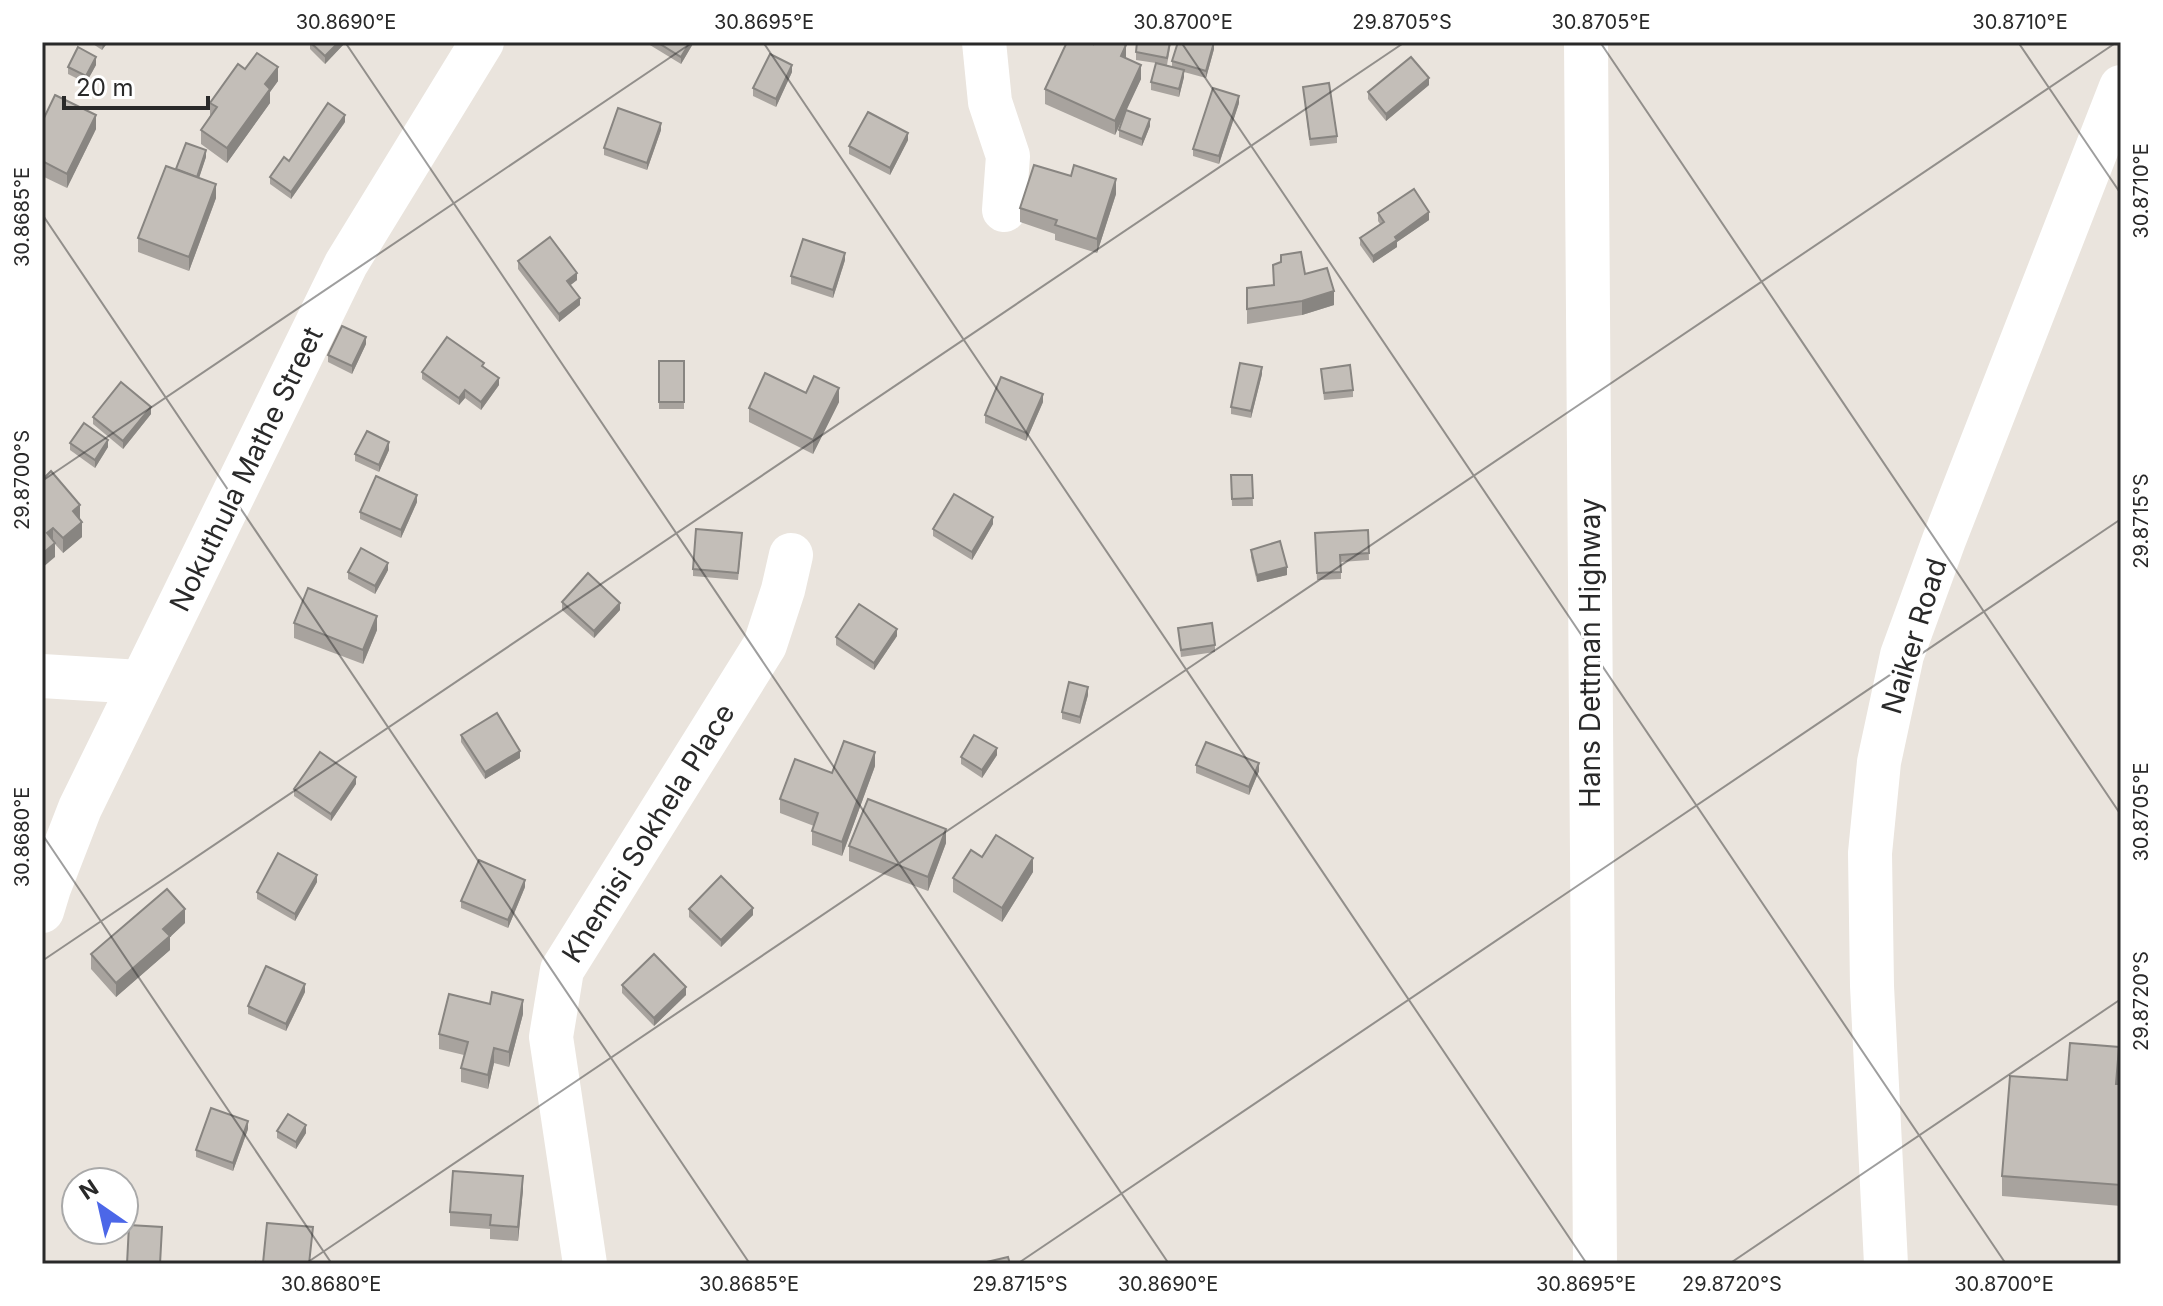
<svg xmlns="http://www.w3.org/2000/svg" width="2163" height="1306" font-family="Inter,sans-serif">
	<rect width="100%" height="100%" fill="#eae4dd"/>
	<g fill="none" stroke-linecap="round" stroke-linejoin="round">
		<g stroke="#fff" stroke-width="44">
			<polyline points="984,42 990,102 1008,156 1004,210"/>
			<polyline points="1586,42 1595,1264"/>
			<polyline points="42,676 140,682"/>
			<polyline points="42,911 49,888 80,808 346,264 482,42"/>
			<polyline points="585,1264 551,1037 562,970 765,645 783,590 791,555"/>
			<polyline points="1886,1264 1872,986 1870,853 1879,762 1902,655 1944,540 2121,87"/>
		</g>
	</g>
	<g fill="#a8a39e">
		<polygon points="90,42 108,42 102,50"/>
		<polygon points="310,42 344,42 344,44 325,64 310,49"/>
		<polygon points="645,42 694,42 681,64"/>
		<polygon points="1171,42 1167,65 1172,67 1172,61 1214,49 1206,78 1184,72 1184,77 1179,97 1151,90 1151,82 1156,63 1136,60 1136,52"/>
		<polygon points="1126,58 1141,79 1126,110 1150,126 1142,146 1119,137 1119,130 1124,115 1115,135 1045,104 1045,89"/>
		<polygon points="96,65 86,83 68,74 68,67"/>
		<polygon points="245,69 278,81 270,92 270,103 227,163 201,144 201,130 210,116 210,103"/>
		<polygon points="792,72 776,107 753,96 753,88"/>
		<polygon points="1429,85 1386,121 1368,99 1368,92"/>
		<polygon points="1303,87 1337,136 1337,143 1310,146"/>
		<polygon points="1239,103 1219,164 1193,156 1193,149"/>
		<polygon points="42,122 96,129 67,188 42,176"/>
		<polygon points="345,122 291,199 270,184 270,177 289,161"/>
		<polygon points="661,130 647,170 604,155 604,148"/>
		<polygon points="908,140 890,175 849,154 849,146"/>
		<polygon points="206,157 199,178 216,198 189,271 138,252 138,238 176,170"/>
		<polygon points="1071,176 1116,194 1097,253 1055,240 1055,234 1020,222 1020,208"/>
		<polygon points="1378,213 1429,220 1397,242 1397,247 1373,263 1360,245 1360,238 1380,224 1378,221"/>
		<polygon points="845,260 833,298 791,284 791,276"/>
		<polygon points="518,261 577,280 570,285 580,305 559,322 518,269"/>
		<polygon points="1305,274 1334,305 1302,315 1247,324 1247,288 1273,285"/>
		<polygon points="366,344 352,374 328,362 328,355"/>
		<rect x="659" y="361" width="25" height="48"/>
		<polygon points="484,367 499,385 481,410 465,398 459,405 422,379 422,372"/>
		<polygon points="1321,369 1353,390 1353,397 1324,400"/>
		<polygon points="1262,374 1251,418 1231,414 1231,407"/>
		<polygon points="806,393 839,402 813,454 749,422 749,408"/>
		<polygon points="1043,402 1026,441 985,423 985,415"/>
		<polygon points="151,414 123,449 93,424 93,417"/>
		<polygon points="70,443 108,447 95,468 70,450"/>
		<polygon points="389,450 379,472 355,461 355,454"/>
		<polygon points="1231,475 1252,475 1253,506 1232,506"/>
		<polygon points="42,480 80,519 82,537 63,553 55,544 55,557"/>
		<polygon points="417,502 401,538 360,519 360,512"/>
		<polygon points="993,524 972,560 933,536 933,529"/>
		<polygon points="1368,530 1369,560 1341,562 1341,579 1317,580 1315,533"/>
		<polygon points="742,540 738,580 693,576 693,569"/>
		<polygon points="1251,550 1287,575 1257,582 1251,557"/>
		<polygon points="388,570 375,594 348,579 348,572"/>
		<polygon points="562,602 620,610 594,638 562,610"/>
		<polygon points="294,623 377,630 363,664 294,638"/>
		<polygon points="1178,628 1215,645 1215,652 1181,657"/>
		<polygon points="897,636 874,670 836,645 836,637"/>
		<polygon points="1088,695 1080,724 1062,719 1062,712"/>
		<polygon points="461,735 520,758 485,779 461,742"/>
		<polygon points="997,755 982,778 961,764 961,757"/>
		<polygon points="1196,765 1259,771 1249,795 1196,773"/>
		<polygon points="875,766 842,856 812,845 812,831 814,826 780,813 780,799 832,773"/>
		<polygon points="356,784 331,821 294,796 294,789"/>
		<polygon points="946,843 928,891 849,861 849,846"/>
		<polygon points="1033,872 1002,922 953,892 953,878"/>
		<polygon points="317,882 295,921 257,899 257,892"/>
		<polygon points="525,887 508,928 461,908 461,901"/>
		<polygon points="689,909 753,915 721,947 689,917"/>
		<polygon points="185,923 170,937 170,950 116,997 91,969 91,954"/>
		<polygon points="622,985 686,995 654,1026 622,993"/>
		<polygon points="305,992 286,1031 248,1014 248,1006"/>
		<polygon points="523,1014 509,1067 494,1063 488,1089 461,1082 461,1068 464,1055 439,1049 439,1034"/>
		<polygon points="2119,1068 2118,1084 2121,1084 2121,1206 2002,1196 2002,1176 2067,1080"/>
		<polygon points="248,1129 233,1171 196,1157 196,1150"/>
		<polygon points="277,1131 306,1133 296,1149 277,1138"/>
		<polygon points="523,1190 518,1241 490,1239 490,1229 450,1226 450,1212"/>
	</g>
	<g fill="#888581">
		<polygon points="103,42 108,42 102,50"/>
		<polygon points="339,42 344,42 344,44 325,64 325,56"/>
		<polygon points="690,42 694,42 681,64 681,57"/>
		<polygon points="1214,42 1214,49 1206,78 1206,71"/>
		<polygon points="1126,45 1126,59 1121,56"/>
		<polygon points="96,57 96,65 86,83 86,76"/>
		<polygon points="792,65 792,72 776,107 776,99"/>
		<polygon points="1141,65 1141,79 1115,135 1115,121"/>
		<polygon points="278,67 278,81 270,92 270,103 227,163 227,148 265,84"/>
		<polygon points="1184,70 1184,77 1179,97 1179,89"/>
		<polygon points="1429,78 1429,85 1386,121 1386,114"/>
		<polygon points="1239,96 1239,103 1219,164 1219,156"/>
		<polygon points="96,115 96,129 67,188 67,174"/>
		<polygon points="345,115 345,122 291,199 291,192"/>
		<polygon points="1150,119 1150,126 1142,146 1142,139"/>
		<polygon points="661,123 661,130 647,170 647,163"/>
		<polygon points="908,133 908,140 890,175 890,168"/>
		<polygon points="206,150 206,157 197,184 197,177"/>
		<polygon points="1116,179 1116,194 1097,253 1097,239"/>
		<polygon points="216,184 216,198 189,271 189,257"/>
		<polygon points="1429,212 1429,220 1397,242 1397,247 1373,263 1373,256 1395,237"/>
		<polygon points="845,253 845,260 833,298 833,290"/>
		<polygon points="577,273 577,280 567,288 567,281"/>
		<polygon points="1334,291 1334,305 1302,315 1302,301"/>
		<polygon points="580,298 580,305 559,322 559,314"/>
		<polygon points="366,337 366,344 352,374 352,366"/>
		<polygon points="1262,367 1262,374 1251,418 1251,411"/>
		<polygon points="499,378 499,385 481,410 481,402"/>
		<polygon points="839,388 839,402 813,454 813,440"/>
		<polygon points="465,390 465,398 459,405 459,398"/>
		<polygon points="1043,394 1043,402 1026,441 1026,433"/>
		<polygon points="151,407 151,414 123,449 123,441"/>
		<polygon points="108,440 108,447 95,468 95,460"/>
		<polygon points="389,442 389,450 379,472 379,465"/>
		<polygon points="417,495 417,502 401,538 401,530"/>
		<polygon points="80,505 80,519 73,511"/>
		<polygon points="993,517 993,524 972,560 972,552"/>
		<polygon points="82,522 82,537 63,553 63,538"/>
		<polygon points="53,528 53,542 47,533"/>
		<polygon points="55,543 55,557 42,568 42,554"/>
		<polygon points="388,563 388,570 375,594 375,586"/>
		<polygon points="1287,567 1287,575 1257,582 1257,575"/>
		<polygon points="620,603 620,610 594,638 594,631"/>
		<polygon points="377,616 377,630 363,664 363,650"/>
		<polygon points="897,629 897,636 874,670 874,663"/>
		<polygon points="1088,687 1088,695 1080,724 1080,717"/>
		<polygon points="997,748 997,755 982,778 982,770"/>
		<polygon points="520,751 520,758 485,779 485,772"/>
		<polygon points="875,752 875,766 842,856 842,842"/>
		<polygon points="1259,763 1259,771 1249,795 1249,787"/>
		<polygon points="356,777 356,784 331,821 331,814"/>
		<polygon points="946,829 946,843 928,891 928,877"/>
		<polygon points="1033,858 1033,872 1002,922 1002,908"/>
		<polygon points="317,875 317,882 295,921 295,914"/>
		<polygon points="525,880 525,887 508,928 508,920"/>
		<polygon points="753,908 753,915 721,947 721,940"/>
		<polygon points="185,909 185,923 170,937 170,950 116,997 116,983 163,929"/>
		<polygon points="305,984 305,992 286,1031 286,1024"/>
		<polygon points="686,987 686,995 654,1026 654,1018"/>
		<polygon points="523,1000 523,1014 509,1067 509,1052"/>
		<polygon points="2119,1047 2119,1068 2116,1104 2116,1084"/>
		<polygon points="494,1048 494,1063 488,1089 488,1075"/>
		<polygon points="248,1121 248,1129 233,1171 233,1163"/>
		<polygon points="306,1125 306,1133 296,1149 296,1142"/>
		<polygon points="523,1176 523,1190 518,1241 518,1227"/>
	</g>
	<g fill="#c3beb8" stroke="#888581" stroke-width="2">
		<polygon points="310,42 339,42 325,56"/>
		<polygon points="657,42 690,42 681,57"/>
		<polygon points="1067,42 1089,42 1093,44 1093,42 1119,42 1126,45 1121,56 1141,65 1115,121 1045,89"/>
		<polygon points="1137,42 1170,42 1167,58 1136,52"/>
		<polygon points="1178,42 1214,42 1206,71 1172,61"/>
		<polygon points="78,47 96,57 86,76 68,67"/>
		<polygon points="257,53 278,67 265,84 270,89 227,148 201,130 217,107 210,103 238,64 245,69"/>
		<polygon points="770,54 792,65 776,99 753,88"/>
		<polygon points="1411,57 1429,78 1386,114 1368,92"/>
		<polygon points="1156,63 1184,70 1179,89 1151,82"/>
		<polygon points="1329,83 1337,136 1310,139 1303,87"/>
		<polygon points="1213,88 1239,96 1219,156 1193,149"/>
		<polygon points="55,95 96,115 67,174 42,161 42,122"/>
		<polygon points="328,103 345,115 291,192 270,177 284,157 289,161"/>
		<polygon points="618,108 661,123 647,163 604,148"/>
		<polygon points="1126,110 1150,119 1142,139 1119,130"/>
		<polygon points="868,112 908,133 890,168 849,146"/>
		<polygon points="186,143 206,150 197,177 176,169"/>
		<polygon points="1034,165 1071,176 1074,165 1116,179 1097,239 1055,225 1057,220 1020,208"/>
		<polygon points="166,166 216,184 189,257 138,238"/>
		<polygon points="1414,189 1429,212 1395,237 1397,240 1373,256 1360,238 1384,222 1378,213"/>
		<polygon points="550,237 577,273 567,281 580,298 559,314 518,261"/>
		<polygon points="803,239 845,253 833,290 791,276"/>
		<polygon points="1301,252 1305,274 1327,268 1334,291 1302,301 1247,309 1247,288 1274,285 1273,265 1281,262 1281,255"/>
		<polygon points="342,326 366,337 352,366 328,355"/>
		<polygon points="447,337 484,363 482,366 499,378 481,402 465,390 459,398 422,372"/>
		<rect x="659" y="361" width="25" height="41"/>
		<polygon points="1240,363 1262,367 1251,411 1231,407"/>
		<polygon points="1350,365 1353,390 1324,393 1321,369"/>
		<polygon points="765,373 806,393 814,376 839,388 813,440 749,408"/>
		<polygon points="1001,377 1043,394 1026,433 985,415"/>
		<polygon points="121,382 151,407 123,441 93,417"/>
		<polygon points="84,423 108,440 95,460 70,443"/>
		<polygon points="367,431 389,442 379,465 355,454"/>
		<polygon points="51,471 80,505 73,511 82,522 63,538 53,528 47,533 55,543 42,554 42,480"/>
		<polygon points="1231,475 1252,475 1253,498 1232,499"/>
		<polygon points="376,476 417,495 401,530 360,512"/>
		<polygon points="954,494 993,517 972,552 933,529"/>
		<polygon points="696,529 742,533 738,573 693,569"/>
		<polygon points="1368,530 1369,553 1340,555 1341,572 1317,573 1315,533"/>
		<polygon points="1280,541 1287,567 1257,575 1251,550"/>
		<polygon points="361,548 388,563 375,586 348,572"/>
		<polygon points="588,573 620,603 594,631 562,602"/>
		<polygon points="308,588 377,616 363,650 294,623"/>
		<polygon points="859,604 897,629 874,663 836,637"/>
		<polygon points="1212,623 1215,645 1181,650 1178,628"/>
		<polygon points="1069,682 1088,687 1080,717 1062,712"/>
		<polygon points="497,713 520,751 485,772 461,735"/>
		<polygon points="974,735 997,748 982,770 961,757"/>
		<polygon points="844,741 875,752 842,842 812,831 818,813 780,799 795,759 832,773"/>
		<polygon points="1206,742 1259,763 1249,787 1196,765"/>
		<polygon points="320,752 356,777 331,814 294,789"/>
		<polygon points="868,799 946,829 928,877 849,846"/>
		<polygon points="996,835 1033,858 1002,908 953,878 971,850 982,857"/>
		<polygon points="278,853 317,875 295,914 257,892"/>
		<polygon points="479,860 525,880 508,920 461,901"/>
		<polygon points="721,876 753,908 721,940 689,909"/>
		<polygon points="167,889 185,909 163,929 170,936 116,983 91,954"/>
		<polygon points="654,954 686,987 654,1018 622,985"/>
		<polygon points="266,966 305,984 286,1024 248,1006"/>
		<polygon points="492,992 523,1000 509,1052 494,1048 488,1075 461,1068 468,1042 439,1034 449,994 490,1004"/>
		<polygon points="2070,1043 2119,1047 2116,1084 2121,1084 2121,1185 2002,1176 2010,1076 2067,1080"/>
		<polygon points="211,1108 248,1121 233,1163 196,1150"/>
		<polygon points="288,1114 306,1125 296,1142 277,1131"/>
		<polygon points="453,1171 523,1176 518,1227 490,1225 491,1215 450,1212"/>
		<polygon points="267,1223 313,1227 309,1264 256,1264 256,1262 263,1263"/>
		<polygon points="129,1225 162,1227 160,1264 127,1264"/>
		<polygon points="1008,1257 1010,1264 982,1264 982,1263"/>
	</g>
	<path fill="none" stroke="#292929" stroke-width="2" stroke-opacity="0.45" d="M 345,42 L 1169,1264M 763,42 L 1587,1264M 1181,42 L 2006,1264M 1600,42 L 2121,815M 2018,42 L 2121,194M 42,214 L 750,1264M 42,481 L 693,42M 42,834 L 332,1264M 42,961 L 1405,42M 305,1264 L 2117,42M 1017,1264 L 2121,519M 1729,1264 L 2121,999"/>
	<g text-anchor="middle" stroke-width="6" stroke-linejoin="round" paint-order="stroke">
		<g font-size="28" fill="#292929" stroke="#fff">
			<text transform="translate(246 469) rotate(-64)" y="10">Nokuthula Mathe Street</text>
			<text transform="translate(1914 636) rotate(-73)" y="10">Naiker Road</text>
			<text transform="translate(1590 653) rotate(-90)" y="10">Hans Dettman Highway</text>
			<text transform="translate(648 833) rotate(-58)" y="10">Khemisi Sokhela Place</text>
		</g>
	</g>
	<rect width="2163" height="1306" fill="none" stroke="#ffffff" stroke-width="88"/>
	<g transform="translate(100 1206) rotate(326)"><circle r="38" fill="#ffffff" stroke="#a9a9a9" stroke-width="2"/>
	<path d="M0-6L14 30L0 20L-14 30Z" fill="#4c67e8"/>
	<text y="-12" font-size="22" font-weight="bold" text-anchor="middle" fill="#292929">N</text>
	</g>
	<path d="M64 96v12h144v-12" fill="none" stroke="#292929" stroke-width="4"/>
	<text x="76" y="96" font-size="24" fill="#292929" stroke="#ffffff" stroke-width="6" paint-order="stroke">20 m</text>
	<rect x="44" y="44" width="2075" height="1218" fill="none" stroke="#292929" stroke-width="3"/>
	<g font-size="20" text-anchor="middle" fill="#292929">
		<text x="346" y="29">30.8690°E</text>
		<text x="764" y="29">30.8695°E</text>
		<text x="1183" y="29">30.8700°E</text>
		<text x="1402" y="29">29.8705°S</text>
		<text x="1601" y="29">30.8705°E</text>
		<text x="2020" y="29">30.8710°E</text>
		<text transform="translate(2141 191) rotate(-90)" y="7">30.8710°E</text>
		<text transform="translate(22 217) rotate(-90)" y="7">30.8685°E</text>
		<text transform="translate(22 480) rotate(-90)" y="7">29.8700°S</text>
		<text transform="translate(2141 521) rotate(-90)" y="7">29.8715°S</text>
		<text transform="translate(2141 812) rotate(-90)" y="7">30.8705°E</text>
		<text transform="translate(22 837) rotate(-90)" y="7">30.8680°E</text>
		<text transform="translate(2141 1001) rotate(-90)" y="7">29.8720°S</text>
		<text x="331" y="1291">30.8680°E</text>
		<text x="749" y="1291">30.8685°E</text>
		<text x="1020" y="1291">29.8715°S</text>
		<text x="1168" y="1291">30.8690°E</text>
		<text x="1586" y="1291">30.8695°E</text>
		<text x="1732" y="1291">29.8720°S</text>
		<text x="2004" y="1291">30.8700°E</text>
	</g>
</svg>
